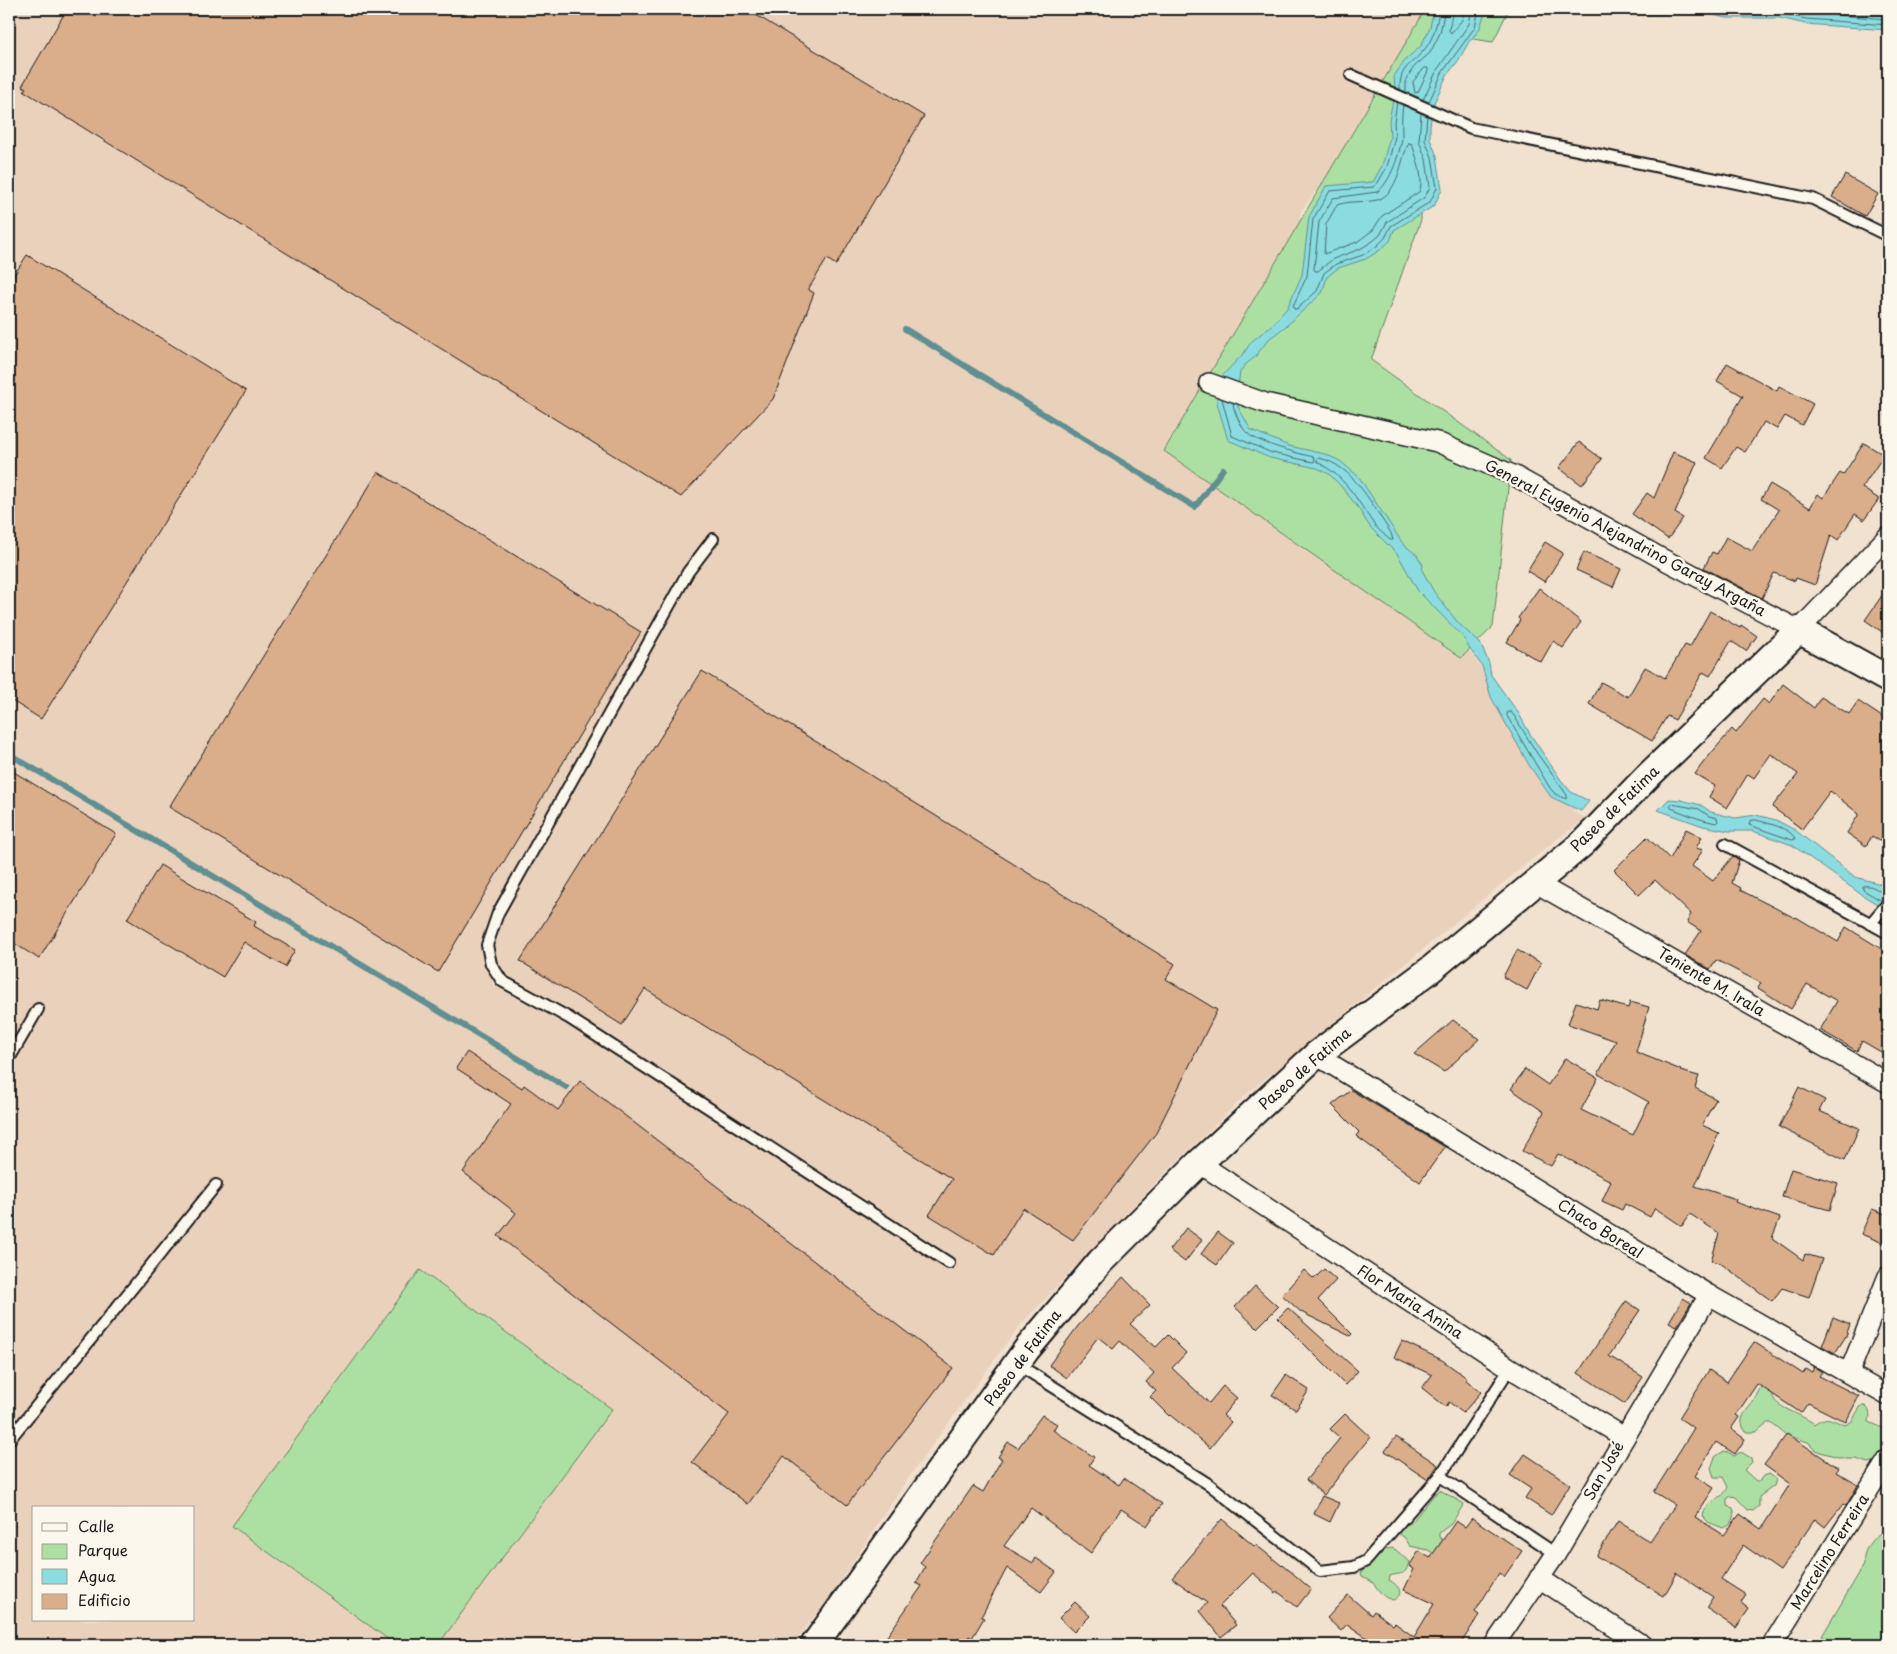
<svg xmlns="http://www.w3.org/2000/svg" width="1897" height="1654" font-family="'Playpen Sans',sans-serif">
	<rect width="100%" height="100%" fill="#f1e1cf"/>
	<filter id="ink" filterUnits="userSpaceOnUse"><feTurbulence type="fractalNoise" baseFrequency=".02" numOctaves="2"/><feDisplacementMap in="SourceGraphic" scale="10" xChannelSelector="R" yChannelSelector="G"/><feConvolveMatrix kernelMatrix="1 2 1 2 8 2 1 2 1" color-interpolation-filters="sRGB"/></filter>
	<g filter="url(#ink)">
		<path fill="#ead1bb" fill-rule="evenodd" d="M 9,9 L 1429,9 L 1409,42 L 1389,70 L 1384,118 L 1324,180 L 1301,211 L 1288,293 L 1348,476 L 1577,806 L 1572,811 L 1586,818 L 1547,847 L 1248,1093 L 1166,1172 L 1022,1323 L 1003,1348 L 904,1484 L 831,1595 L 792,1645 L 9,1645 ZM 34,1508 L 194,1508 L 194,1620 L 34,1620 Z"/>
		<g fill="#ace0a3" stroke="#647e60">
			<polygon points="1422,9 1509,9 1493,42 1453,36 1420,128 1421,220 1371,360 1511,460 1493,627 1461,658 1164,451 1421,17"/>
			<polygon points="420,1270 612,1409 438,1645 396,1645 232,1526"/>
			<path d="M 1764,1384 L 1774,1387 C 1774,1391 1772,1396 1774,1399 C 1778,1408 1805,1416 1814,1424 C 1828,1414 1831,1420 1845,1425 L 1851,1422 L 1861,1406 L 1865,1406 C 1871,1411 1870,1415 1869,1422 L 1888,1430 L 1888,1454 L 1883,1459 L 1869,1463 L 1856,1459 L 1846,1459 L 1820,1452 L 1816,1450 L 1808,1442 L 1786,1435 L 1771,1423 L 1767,1423 L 1756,1432 L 1746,1432 C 1735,1417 1749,1410 1755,1399 C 1758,1393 1759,1388 1764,1384 Z"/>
			<path d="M 1724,1451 L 1728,1452 L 1734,1456 L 1741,1452 L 1751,1458 L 1752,1462 L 1744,1470 L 1756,1481 L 1760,1481 L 1764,1476 L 1769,1474 L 1776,1479 L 1774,1486 L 1759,1497 L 1759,1506 L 1753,1511 L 1748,1510 L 1736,1497 L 1731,1496 L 1727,1499 L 1727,1506 L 1733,1508 C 1737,1517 1732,1526 1723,1528 L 1708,1522 L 1703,1516 C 1707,1498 1723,1501 1728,1487 L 1723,1477 L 1714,1477 L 1711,1468 L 1715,1457 Z"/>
			<polygon points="1440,1490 1464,1504 1451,1524 1439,1533 1439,1537 1450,1545 1445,1560 1428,1550 1410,1546 1405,1538 1398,1533 1401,1524 1411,1523 1433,1496"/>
			<path d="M 1888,1529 L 1888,1645 L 1840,1645 L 1822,1636 L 1864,1565 C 1862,1548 1874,1535 1888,1529 Z"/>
			<path d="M 1392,1548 L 1396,1550 L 1409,1562 C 1405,1577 1402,1572 1390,1576 L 1389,1580 C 1398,1585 1406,1594 1393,1600 C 1382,1598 1380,1591 1373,1583 C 1370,1580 1366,1579 1362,1577 L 1361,1573 L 1378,1552 Z"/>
		</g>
		<g fill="#8adce1" stroke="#5e8f92">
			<polygon points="1434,9 1483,9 1484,16 1479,30 1469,42 1458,61 1447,75 1434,103 1430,125 1430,139 1437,156 1442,189 1434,206 1394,230 1390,241 1380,250 1366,259 1338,268 1327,277 1322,293 1286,326 1269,339 1255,357 1245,365 1240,372 1238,386 1238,407 1251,430 1289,446 1325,454 1340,461 1359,477 1403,544 1417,555 1423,565 1422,570 1434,592 1459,624 1480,643 1489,663 1491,675 1519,714 1530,734 1561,780 1571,792 1589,801 1581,811 1551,797 1529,765 1491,697 1482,666 1469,648 1463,637 1418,591 1398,555 1370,527 1357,506 1340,485 1329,474 1317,468 1270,458 1228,440 1217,403 1217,391 1222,376 1244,353 1251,342 1274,323 1287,308 1302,275 1309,217 1326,186 1373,182 1382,166 1390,137 1389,121 1395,89 1394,76 1406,59 1421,46 1430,27"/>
			<polygon points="1606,9 1888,9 1888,30 1805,24 1780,18 1726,18 1702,12 1646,15"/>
			<polygon points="1669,799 1681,800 1701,805 1711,812 1735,818 1756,815 1776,820 1795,830 1855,877 1881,884 1888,891 1888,904 1884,908 1862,895 1792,845 1753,831 1729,831 1703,826 1658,810"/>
		</g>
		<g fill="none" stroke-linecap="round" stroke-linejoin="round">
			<g stroke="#48696b" stroke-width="1">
				<polyline points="1453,9 1449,30 1451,33 1462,20 1465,9"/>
				<polyline points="1710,9 1727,13 1780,13 1806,19 1888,25"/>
				<polyline points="1790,9 1807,13 1888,19"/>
				<polygon points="1425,68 1428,68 1428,71 1418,92 1415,93 1413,82"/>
				<path d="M 1400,90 C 1399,66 1411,66 1424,50 C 1433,40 1438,22 1439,9"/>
				<polyline points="1406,92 1406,79 1414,67 1430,53 1440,33 1445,9"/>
				<polyline points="1423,100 1437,70 1469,24 1472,9"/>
				<polyline points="1397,102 1394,122 1395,137 1387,167 1377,184 1373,187 1330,191 1313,219 1307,276 1293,306 1294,309 1297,309 1317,291 1324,273 1336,264 1363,255 1377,246 1385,238 1391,226 1430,202 1437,188 1432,157 1425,140 1427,115"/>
				<polyline points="1429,102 1442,73 1475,27 1479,9"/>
				<path d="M 1403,105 C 1401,116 1402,125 1402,136 C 1401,151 1390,184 1377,192 L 1333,198 L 1319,222 L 1314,269 L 1315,271 L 1318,271 L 1333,259 L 1360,249 L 1373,241 L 1380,235 L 1387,222 L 1425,197 L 1430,187 L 1426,159 L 1419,141 L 1421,113"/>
				<path d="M 1409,143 L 1412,144 C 1416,156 1425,181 1419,192 L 1382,216 L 1373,230 L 1357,242 L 1324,254 L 1326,224 L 1337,205 C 1350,200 1364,203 1377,200 C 1399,194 1400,159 1409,143 Z"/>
				<path d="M 1222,399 L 1232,436 L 1272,453 L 1313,462 L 1315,461 L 1314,457 C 1299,454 1259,443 1248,434 C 1242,429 1233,410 1233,403"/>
				<path d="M 1319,458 C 1354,465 1373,507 1391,533 L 1393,540 L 1390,540 C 1384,534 1377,529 1373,523 C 1356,498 1345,476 1317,462 L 1317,460 Z"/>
				<polygon points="1508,712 1511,712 1515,717 1536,752 1567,795 1566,799 1555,794 1550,788 1507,716"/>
				<path d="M 1672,804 L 1699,809 L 1709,816 L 1717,818 L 1718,821 L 1716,823 C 1700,820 1686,814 1671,808 L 1670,806 Z"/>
				<path d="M 1756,820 C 1767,823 1791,828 1795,839 L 1792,840 L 1749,825 L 1750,821 Z"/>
				<path d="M 1882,901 L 1863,890 L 1863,886 C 1875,884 1879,893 1888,895"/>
			</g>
			<g stroke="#5e8f92" stroke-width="6">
				<polyline points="905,329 1195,507 1223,469"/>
				<polyline points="9,754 566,1087"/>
			</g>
		</g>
		<g fill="#daad8b" stroke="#1c1c1c">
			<polygon points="67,9 746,9 924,116 836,265 827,259 809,288 809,290 814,293 773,399 681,497 24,91 26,88 22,86"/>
			<polygon points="1845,175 1878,194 1865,216 1832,197"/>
			<polygon points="27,255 246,391 41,719 9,699 9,283"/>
			<polygon points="1727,363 1777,391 1779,386 1813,404 1802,425 1785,416 1777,429 1764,422 1745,452 1736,447 1722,468 1706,458 1743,396 1717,381"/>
			<polygon points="1579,442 1602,459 1582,485 1559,468"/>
			<polygon points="1864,443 1884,455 1862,488 1879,499 1864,520 1855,514 1838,540 1831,535 1815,585 1796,578 1795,581 1774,573 1762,598 1704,568 1712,552 1717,554 1726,537 1752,551 1779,510 1761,499 1770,484 1810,508 1818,494 1823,498 1840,473 1843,475"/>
			<polygon points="1673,452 1697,462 1675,513 1683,518 1668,539 1632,514 1647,493 1654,498"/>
			<polygon points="378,472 641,632 438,972 169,807"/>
			<polygon points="1545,542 1563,553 1545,582 1527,571"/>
			<polygon points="1584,552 1621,569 1613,587 1576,570"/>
			<polygon points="1888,587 1888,636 1865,620"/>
			<polygon points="1539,588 1581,622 1563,648 1553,641 1541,662 1507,642 1520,620 1518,618"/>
			<polygon points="1710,611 1740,628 1741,625 1757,636 1746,651 1731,641 1710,676 1703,672 1675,720 1667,716 1652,741 1589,704 1601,682 1628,697 1645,667 1665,678 1685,645 1690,647"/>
			<polygon points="702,671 1175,964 1166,979 1217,1010 1156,1133 1073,1240 1023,1208 994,1255 929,1215 952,1179 645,989 622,1025 520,961"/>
			<polygon points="1783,684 1814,708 1821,697 1849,714 1858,701 1888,721 1888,846 1872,836 1866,846 1847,833 1859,814 1830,791 1802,829 1772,807 1798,774 1771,754 1754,778 1748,774 1727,808 1709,797 1715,786 1695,774 1703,763 1732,729 1736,733 1763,699 1769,704"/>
			<polygon points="9,769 116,834 39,959 9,940"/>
			<polygon points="1686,829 1702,837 1696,848 1703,850 1692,866 1713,881 1733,856 1739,860 1732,883 1741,888 1740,890 1795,918 1796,917 1838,942 1846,927 1888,953 1888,1056 1862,1041 1857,1051 1820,1030 1837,1001 1807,984 1791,1009 1758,988 1761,983 1716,960 1710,969 1685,955 1701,931 1687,922 1691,914 1655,880 1639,895 1614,870 1647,837 1670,859"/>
			<polygon points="160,865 256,922 254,926 295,950 285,967 244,942 223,977 127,919"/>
			<polygon points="1517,950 1541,963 1527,990 1503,977"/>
			<polygon points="1600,1000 1628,1008 1630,1002 1649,1007 1636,1052 1681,1070 1680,1071 1699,1076 1695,1088 1716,1099 1702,1125 1719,1133 1695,1186 1736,1199 1735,1202 1780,1218 1772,1238 1803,1260 1805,1254 1822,1259 1809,1297 1782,1288 1772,1301 1720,1263 1711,1261 1719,1233 1690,1214 1682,1226 1655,1208 1650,1217 1625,1204 1622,1210 1602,1201 1611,1181 1558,1154 1551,1166 1522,1151 1544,1112 1511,1089 1525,1069 1548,1085 1565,1058 1598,1078 1581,1110 1633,1135 1649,1102 1598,1074 1616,1041 1568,1024 1576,1002 1597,1009"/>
			<polygon points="1453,1020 1479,1039 1444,1072 1414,1054"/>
			<polygon points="467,1052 522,1088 524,1085 558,1110 580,1081 953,1368 847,1505 784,1456 748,1504 692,1462 729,1414 498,1236 516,1213 463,1172 511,1104 456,1068"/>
			<polygon points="1799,1087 1825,1100 1819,1111 1859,1128 1845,1160 1779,1127"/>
			<polygon points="1351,1090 1445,1147 1420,1182 1356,1136 1359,1132 1332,1105"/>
			<polygon points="1791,1169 1838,1183 1830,1210 1782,1197"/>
			<polygon points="1872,1209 1888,1215 1888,1245 1861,1234"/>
			<polygon points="1186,1228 1202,1240 1185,1262 1169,1250"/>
			<polygon points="1218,1232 1233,1243 1217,1265 1201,1254"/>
			<polygon points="1324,1269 1336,1280 1318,1300 1352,1334 1350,1336 1301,1312 1282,1295 1304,1270 1314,1279"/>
			<polygon points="1123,1277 1150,1305 1130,1324 1156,1347 1168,1335 1186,1353 1172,1368 1209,1403 1223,1386 1237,1398 1223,1415 1231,1422 1210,1448 1170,1415 1169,1416 1150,1397 1156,1391 1146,1382 1154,1373 1120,1341 1113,1349 1098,1337 1067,1378 1049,1365 1078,1326"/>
			<polygon points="1255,1286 1278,1307 1257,1328 1235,1307"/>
			<polygon points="1683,1298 1691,1303 1677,1326 1669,1322"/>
			<polygon points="1626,1301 1640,1310 1609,1356 1643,1377 1625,1404 1578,1373"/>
			<polygon points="1288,1308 1358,1371 1345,1385 1278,1318"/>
			<polygon points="1833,1317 1850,1324 1846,1336 1835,1353 1822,1346"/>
			<polygon points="1402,1341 1442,1360 1467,1378 1466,1380 1481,1392 1463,1413 1449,1402 1446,1407 1422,1388 1432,1375 1394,1357"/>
			<polygon points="1754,1342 1803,1374 1806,1369 1812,1372 1814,1367 1822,1372 1819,1376 1859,1396 1846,1422 1808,1403 1801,1413 1757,1384 1736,1415 1739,1417 1731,1429 1745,1439 1735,1454 1716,1442 1695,1476 1714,1488 1695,1517 1724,1535 1740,1514 1761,1529 1790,1484 1764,1465 1787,1434 1839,1468 1836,1472 1858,1485 1846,1506 1843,1504 1825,1527 1815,1519 1780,1571 1743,1545 1721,1579 1746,1595 1741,1603 1749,1609 1736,1628 1706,1608 1713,1597 1677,1573 1664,1596 1596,1556 1618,1521 1650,1542 1675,1505 1654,1492 1694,1428 1679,1418 1709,1370 1727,1382"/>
			<polygon points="1286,1375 1309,1390 1296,1410 1272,1395"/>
			<polygon points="1345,1414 1370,1437 1324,1495 1306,1480 1340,1438 1330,1429"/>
			<polygon points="1042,1415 1057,1424 1053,1430 1094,1457 1089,1465 1119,1485 1124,1478 1162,1504 1147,1526 1121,1509 1091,1553 1031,1508 1004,1546 1033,1563 1036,1558 1056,1572 1041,1592 1007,1568 981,1617 984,1618 972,1638 969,1636 964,1645 881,1645 922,1586 916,1583 925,1567 920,1563 973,1486 983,1492 1002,1459 998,1457 1008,1442 1018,1448"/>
			<polygon points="1396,1437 1438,1465 1428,1480 1385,1451"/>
			<polygon points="1525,1454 1570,1484 1551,1515 1525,1498 1531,1489 1510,1475"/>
			<polygon points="1322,1496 1339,1503 1330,1522 1314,1514"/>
			<polygon points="1472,1518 1522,1551 1504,1577 1499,1573 1475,1612 1479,1615 1460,1645 1377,1645 1347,1624 1341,1631 1327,1618 1348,1595 1371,1615 1374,1611 1393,1625 1395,1623 1414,1637 1434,1604 1404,1590 1414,1569 1409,1566 1419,1551 1430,1558 1456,1521 1465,1527"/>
			<polygon points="1222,1519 1254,1546 1256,1545 1281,1565 1282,1564 1311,1589 1297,1607 1277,1591 1276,1593 1253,1573 1220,1606 1236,1625 1221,1637 1200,1611 1207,1603 1172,1578"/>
			<polygon points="1075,1602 1090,1616 1074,1632 1059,1618"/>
		</g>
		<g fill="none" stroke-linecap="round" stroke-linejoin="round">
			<g stroke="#1c1c1c" stroke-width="14">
				<g id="lane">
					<polyline points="1351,75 1471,128 1813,199 1888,236"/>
					<polyline points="713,539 688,572 498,913 487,945 491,964 502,981 569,1018 949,1263"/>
					<polyline points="1725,844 1888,933"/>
					<polyline points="1870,924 1888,903"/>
					<polyline points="9,1059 38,1009"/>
					<polyline points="1017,1364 1210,1485 1320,1571 1354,1567 1366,1561 1440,1476 1510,1368"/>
					<polyline points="9,1440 216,1185"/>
					<polyline points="1440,1476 1556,1554"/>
				</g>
			</g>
			<g stroke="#1c1c1c" stroke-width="22">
				<g id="street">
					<polyline points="1209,383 1265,403 1437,442 1515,476 1661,558 1799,630 1888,536"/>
					<polyline points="1534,882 1888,1083"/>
					<polyline points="1316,1055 1709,1295 1888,1396"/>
					<polyline points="1199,1163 1510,1368 1624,1437"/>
					<polyline points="1849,1373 1888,1276"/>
					<polyline points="1539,1578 1642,1645"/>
					<polyline points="1494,1645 1556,1554 1709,1295"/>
					<polyline points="1772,1645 1888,1459"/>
				</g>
			</g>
			<g stroke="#1c1c1c" stroke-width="30">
				<polyline id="secondary" points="814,1645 1027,1349 1100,1262 1199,1163 1316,1055 1430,970 1582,844 1647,777 1799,630 1888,679"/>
			</g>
			<use href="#lane" stroke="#fbf7ec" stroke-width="10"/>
			<use href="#street" stroke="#fbf7ec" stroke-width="19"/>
			<use href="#secondary" stroke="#fbf7ec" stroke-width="26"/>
		</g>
	</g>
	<g text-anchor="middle" stroke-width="5" stroke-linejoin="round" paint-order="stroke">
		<g font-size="15" fill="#1c1c1c" stroke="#fbf7ec">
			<text transform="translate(1625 538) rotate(28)" y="5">General Eugenio Alejandrino Garay Argaña</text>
			<text transform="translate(1615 809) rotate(-44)" y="5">Paseo de Fatima</text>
			<text transform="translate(1711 982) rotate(30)" y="5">Teniente M. Irala</text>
			<text transform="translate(1305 1069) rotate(-41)" y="5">Paseo de Fatima</text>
			<text transform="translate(1600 1229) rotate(32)" y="5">Chaco Boreal</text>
			<text transform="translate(1410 1302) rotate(33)" y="5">Flor Maria Anina</text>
			<text transform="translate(1023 1358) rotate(-53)" y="5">Paseo de Fatima</text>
			<text transform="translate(1604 1471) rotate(-60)" y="5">San José</text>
			<text transform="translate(1830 1552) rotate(-58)" y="5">Marcelino Ferreira</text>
		</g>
	</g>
	<rect width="1897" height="1654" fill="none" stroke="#fbf7ec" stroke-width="30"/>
	<rect x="15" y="15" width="1867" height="1624" fill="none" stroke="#1c1c1c" stroke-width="2" filter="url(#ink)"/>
	<rect x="32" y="1506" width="162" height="115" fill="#fbf7ec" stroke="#a29f99"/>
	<rect x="42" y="1523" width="25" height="8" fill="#fbf7ec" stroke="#a29f99"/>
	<text x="78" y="1532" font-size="15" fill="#1c1c1c">Calle</text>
	<rect x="42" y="1544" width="25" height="15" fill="#ace0a3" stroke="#a29f99"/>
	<text x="78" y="1556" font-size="15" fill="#1c1c1c">Parque</text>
	<rect x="42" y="1569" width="25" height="15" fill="#8adce1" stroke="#a29f99"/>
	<text x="78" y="1582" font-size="15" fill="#1c1c1c">Agua</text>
	<rect x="42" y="1594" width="25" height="15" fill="#daad8b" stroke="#a29f99"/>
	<text x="78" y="1606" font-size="15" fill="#1c1c1c">Edificio</text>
</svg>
